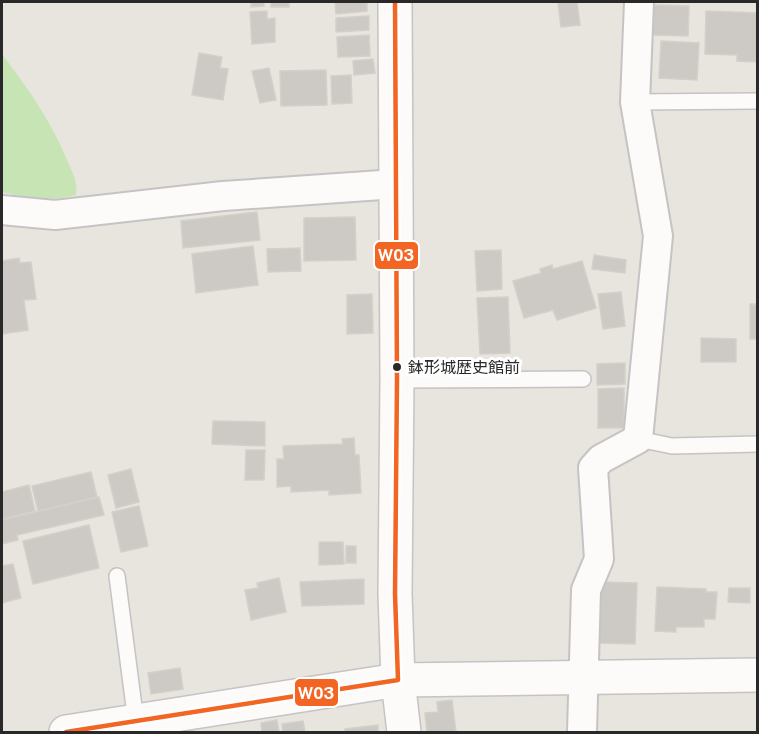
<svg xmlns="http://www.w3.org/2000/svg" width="759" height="734" font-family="'Public Sans','Noto Sans JP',sans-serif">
	<rect width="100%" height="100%" fill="#e8e4de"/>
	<path fill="#c7e4b5" d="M 2,54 C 28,89 50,119 67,160 C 72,171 78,182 76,195 C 48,202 29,198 2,192 Z"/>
	<g fill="#cdcac5" stroke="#d3d0ca" stroke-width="1.5">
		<polygon points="251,2 264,2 264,6 251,7"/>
		<rect x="271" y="2" width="18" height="5"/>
		<polygon points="335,2 367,2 367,11 336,14"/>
		<polygon points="569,2 577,2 580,25 561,27 558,3"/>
		<polygon points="654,5 689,6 688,36 653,35"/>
		<polygon points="267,11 267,19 275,18 275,42 252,44 250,12"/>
		<polygon points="706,11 758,13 758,62 737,61 737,55 705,54"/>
		<polygon points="369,16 369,30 336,32 336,18"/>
		<polygon points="369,35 370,56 338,57 337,37"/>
		<polygon points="661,41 699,43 697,80 659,78"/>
		<polygon points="199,53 222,57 220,68 228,69 223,100 192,95"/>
		<polygon points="373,59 375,73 354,75 353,61"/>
		<polygon points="269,68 276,100 260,103 252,71"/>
		<polygon points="326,70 327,105 281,106 280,71"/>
		<polygon points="351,75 352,103 332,104 331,76"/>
		<polygon points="257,212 260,240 183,248 181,221"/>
		<polygon points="355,217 356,260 304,261 304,218"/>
		<polygon points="253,246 258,285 196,293 192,254"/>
		<polygon points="300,248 301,271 268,272 267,249"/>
		<polygon points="501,250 502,289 477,291 475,251"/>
		<polygon points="594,255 626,260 625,273 592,269"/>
		<polygon points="19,258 20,263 31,262 36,299 24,300 28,330 2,334 2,261"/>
		<polygon points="582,261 596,308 557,320 553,310 524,318 513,281 541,273 540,269 552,265 553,269"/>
		<polygon points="621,292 625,326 603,329 598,294"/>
		<polygon points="372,294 373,333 347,334 347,295"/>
		<polygon points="508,297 510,353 480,354 477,298"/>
		<rect x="750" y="304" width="8" height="35"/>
		<polygon points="701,338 736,339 736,362 701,362"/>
		<polygon points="625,363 625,384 597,385 597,364"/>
		<polygon points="624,388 624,428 598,428 598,389"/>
		<polygon points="213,421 265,422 265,446 212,444"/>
		<polygon points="354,438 355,455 359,455 361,493 329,495 329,490 291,492 291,486 277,487 277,459 284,459 283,446 343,444 342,439"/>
		<polygon points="246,450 265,450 264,480 245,480"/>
		<polygon points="131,469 139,502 116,508 108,475"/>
		<polygon points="91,472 97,497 38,511 32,486"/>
		<polygon points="29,485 35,511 2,519 2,492"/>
		<polygon points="99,497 104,515 17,535 18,540 2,544 2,520"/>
		<polygon points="139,506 148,546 121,552 112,512"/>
		<polygon points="89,525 99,568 33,584 23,541"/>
		<polygon points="319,542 343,542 344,564 319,565"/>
		<rect x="346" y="546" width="10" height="17"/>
		<polygon points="13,564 21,598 2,603 2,566"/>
		<polygon points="279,578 286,612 251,620 245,590 258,588 257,583"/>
		<polygon points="364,579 364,604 302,606 300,582"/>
		<polygon points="601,582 637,583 635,644 600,643"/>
		<polygon points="657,587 706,589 706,592 717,592 715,619 704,619 704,627 676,627 676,632 655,631"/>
		<polygon points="729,588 750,588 750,603 728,602"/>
		<polygon points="180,668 183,689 151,694 148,673"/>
		<polygon points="452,700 456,732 427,732 425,713 438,712 437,702"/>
		<polygon points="277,720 279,732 262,732 261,723"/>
		<polygon points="303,721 305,732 283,732 282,724"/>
		<polygon points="378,725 378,732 345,732 345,729"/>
	</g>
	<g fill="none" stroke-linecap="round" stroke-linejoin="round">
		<g stroke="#c5c3c4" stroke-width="18">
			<g id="lane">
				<polyline points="635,102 758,101"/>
				<polyline points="397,380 583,379"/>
				<polyline points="638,439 672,446 758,444"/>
				<polyline points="117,576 136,722"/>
			</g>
		</g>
		<g stroke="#c5c3c4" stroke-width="32">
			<g id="street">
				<polyline points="2,210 55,215 223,196 396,184"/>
				<polyline points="582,732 586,590 599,559 593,468 601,459 638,439 658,236 635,102 639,2"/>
			</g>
		</g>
		<g stroke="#c5c3c4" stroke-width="36">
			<g id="secondary">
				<polyline points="395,2 397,380 395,594 398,680 404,732"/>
				<polyline points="66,732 398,680 758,675"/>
			</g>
		</g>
		<use href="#lane" stroke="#fcfbfa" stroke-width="15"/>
		<use href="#street" stroke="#fcfbfa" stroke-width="28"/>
		<use href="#secondary" stroke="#fcfbfa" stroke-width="33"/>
		<g stroke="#fff" stroke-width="9">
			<polyline id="bus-1" points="66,732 398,680 395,594 397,380 395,2"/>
		</g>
		<use href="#bus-1" stroke="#f26522" stroke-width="4.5"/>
	</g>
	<circle fill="#292929" stroke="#fff" stroke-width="2" cx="397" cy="367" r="5"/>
	<g text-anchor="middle" stroke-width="6" stroke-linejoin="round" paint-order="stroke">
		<g font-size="16" fill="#292929" stroke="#fff" text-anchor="start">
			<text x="408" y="373">鉢形城歴史館前</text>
		</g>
	</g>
	<g stroke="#fff" stroke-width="2">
		<rect x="374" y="241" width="45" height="29" rx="6" fill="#f26522"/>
		<rect x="294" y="678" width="45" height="29" rx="6" fill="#f26522"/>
	</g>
	<g font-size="16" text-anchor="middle" font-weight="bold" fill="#fff">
		<text x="396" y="261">W03</text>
		<text x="316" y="699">W03</text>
	</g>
	<rect width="759" height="734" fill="none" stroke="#292929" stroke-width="6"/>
</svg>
